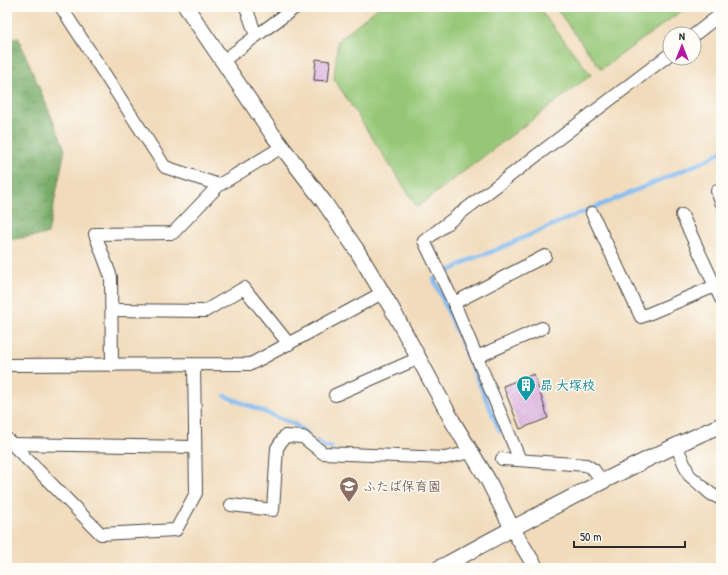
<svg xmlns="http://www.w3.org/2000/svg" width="728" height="575" font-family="'Patrick Hand','Klee One',sans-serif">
	<defs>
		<pattern id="forest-crowns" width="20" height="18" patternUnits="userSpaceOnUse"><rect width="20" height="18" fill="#78ac68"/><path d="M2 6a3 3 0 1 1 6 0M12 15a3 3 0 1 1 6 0" fill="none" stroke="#638c56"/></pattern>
		<pattern id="building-hatch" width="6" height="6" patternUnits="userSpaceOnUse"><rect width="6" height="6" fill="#ddafe2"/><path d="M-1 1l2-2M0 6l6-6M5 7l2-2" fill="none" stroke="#b38fb7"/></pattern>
	</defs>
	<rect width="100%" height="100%" fill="#fdfcf7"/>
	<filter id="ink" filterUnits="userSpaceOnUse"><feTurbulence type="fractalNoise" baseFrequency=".025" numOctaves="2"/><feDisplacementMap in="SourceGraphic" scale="8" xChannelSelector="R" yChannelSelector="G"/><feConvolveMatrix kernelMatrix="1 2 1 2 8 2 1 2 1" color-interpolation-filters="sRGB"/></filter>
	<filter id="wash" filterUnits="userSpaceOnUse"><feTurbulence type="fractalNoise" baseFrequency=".012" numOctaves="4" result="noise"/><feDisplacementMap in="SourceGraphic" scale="16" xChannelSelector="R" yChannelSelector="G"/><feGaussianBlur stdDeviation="0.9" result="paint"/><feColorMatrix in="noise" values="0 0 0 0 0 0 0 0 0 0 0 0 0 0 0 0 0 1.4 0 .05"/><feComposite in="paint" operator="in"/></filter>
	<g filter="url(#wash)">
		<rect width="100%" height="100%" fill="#f1dbbb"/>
		<g fill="#96c777" stroke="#607951">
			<polygon points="379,7 538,7 591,75 417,207 334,79 338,40"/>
			<polygon points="555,7 687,7 601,69"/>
		</g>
		<polygon fill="url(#forest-crowns)" stroke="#526c4a" points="18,37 65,149 48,234 7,240 7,42"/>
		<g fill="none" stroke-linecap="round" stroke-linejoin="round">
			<g stroke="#80baf1" stroke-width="4.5">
				<polyline points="446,273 471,259 491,252 564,220 613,200 709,159 721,152"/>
				<polyline points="434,279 500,431"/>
				<polyline points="225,396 294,424 308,434"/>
				<polyline points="317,441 326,447 332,447"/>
			</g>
		</g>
		<g id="blocks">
			<g fill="url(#building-hatch)">
				<polygon points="316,59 330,61 328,81 314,80"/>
				<polygon points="534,374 548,418 520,429 503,386"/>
			</g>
		</g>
	</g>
	<g filter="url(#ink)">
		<use href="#blocks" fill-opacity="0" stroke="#494541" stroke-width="1"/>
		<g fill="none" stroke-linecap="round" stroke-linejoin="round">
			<g stroke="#494541" stroke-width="14">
				<g id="minor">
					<polyline points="61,7 165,167 219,185 282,147"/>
					<polyline points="694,35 721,14"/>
					<polyline points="256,36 296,7"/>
					<polyline points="223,61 256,36 246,7"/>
					<polyline points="721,190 717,191 721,202"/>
					<polyline points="592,213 641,317 715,286"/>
					<polyline points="682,215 721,299"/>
					<polyline points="454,303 545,256"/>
					<polyline points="112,310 205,311 244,288 289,344"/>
					<polyline points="477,357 542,328"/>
					<polyline points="7,365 251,364 382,293"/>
					<polyline points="112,365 111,277 95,234 173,233 219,185"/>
					<polyline points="335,395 419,358"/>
					<polyline points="7,439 101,534 176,530 196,493 194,365"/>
					<polyline points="12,444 195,447"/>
					<polyline points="676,445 689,475 711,494 721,499"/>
					<polyline points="502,459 586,465 594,470 602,481"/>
					<polyline points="520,460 454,303 424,241 670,54"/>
					<polyline points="231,505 273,510 277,448 285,436 303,437 323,453 445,458 471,452"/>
				</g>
			</g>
			<g stroke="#494541" stroke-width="17">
				<g id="tertiary">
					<polyline points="186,7 273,135 324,202 356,249 391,307 453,422 488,480 512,528 536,568"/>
					<path d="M 439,568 L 449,563 C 538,514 628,466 721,425"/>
				</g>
			</g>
			<use href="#minor" stroke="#fff" stroke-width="12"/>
			<use href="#tertiary" stroke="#fff" stroke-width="15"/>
		</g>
	</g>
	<defs>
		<g id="building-pin" transform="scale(1)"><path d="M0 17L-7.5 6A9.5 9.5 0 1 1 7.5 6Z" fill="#0f9aa8" stroke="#fdfcf7"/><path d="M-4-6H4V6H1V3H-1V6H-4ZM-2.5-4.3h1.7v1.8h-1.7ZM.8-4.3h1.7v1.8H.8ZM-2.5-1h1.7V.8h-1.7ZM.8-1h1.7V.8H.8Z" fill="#fff"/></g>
		<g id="school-pin" transform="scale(1)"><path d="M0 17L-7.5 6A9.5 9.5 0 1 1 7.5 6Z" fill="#8d6e63" stroke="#fdfcf7"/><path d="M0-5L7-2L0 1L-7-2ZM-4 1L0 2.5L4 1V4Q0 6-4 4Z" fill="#fff"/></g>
	</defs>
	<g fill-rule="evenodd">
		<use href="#building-pin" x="526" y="385"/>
		<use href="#school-pin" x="349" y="486"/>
	</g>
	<g text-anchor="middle" stroke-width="3" stroke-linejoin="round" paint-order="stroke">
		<g font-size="13" font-weight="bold" fill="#0d838f" stroke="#fdfcf7" text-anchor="start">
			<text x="540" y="390">昴 大塚校</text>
		</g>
		<g font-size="13" font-weight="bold" fill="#785e54" stroke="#fdfcf7" text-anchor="start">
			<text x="363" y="491">ふたば保育園</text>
		</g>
	</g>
	<rect width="728" height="575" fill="none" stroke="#fdfcf7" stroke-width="24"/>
	<g transform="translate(682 46)"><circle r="19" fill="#fdfcf7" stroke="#a9a8a5"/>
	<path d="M0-3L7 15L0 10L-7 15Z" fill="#b5179e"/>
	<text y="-6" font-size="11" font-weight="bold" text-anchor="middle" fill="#2b2b2b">N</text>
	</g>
	<path d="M574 541v6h111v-6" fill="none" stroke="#2b2b2b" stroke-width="2"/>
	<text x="580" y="541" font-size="12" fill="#2b2b2b" stroke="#fdfcf7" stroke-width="3" paint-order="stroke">50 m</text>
</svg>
